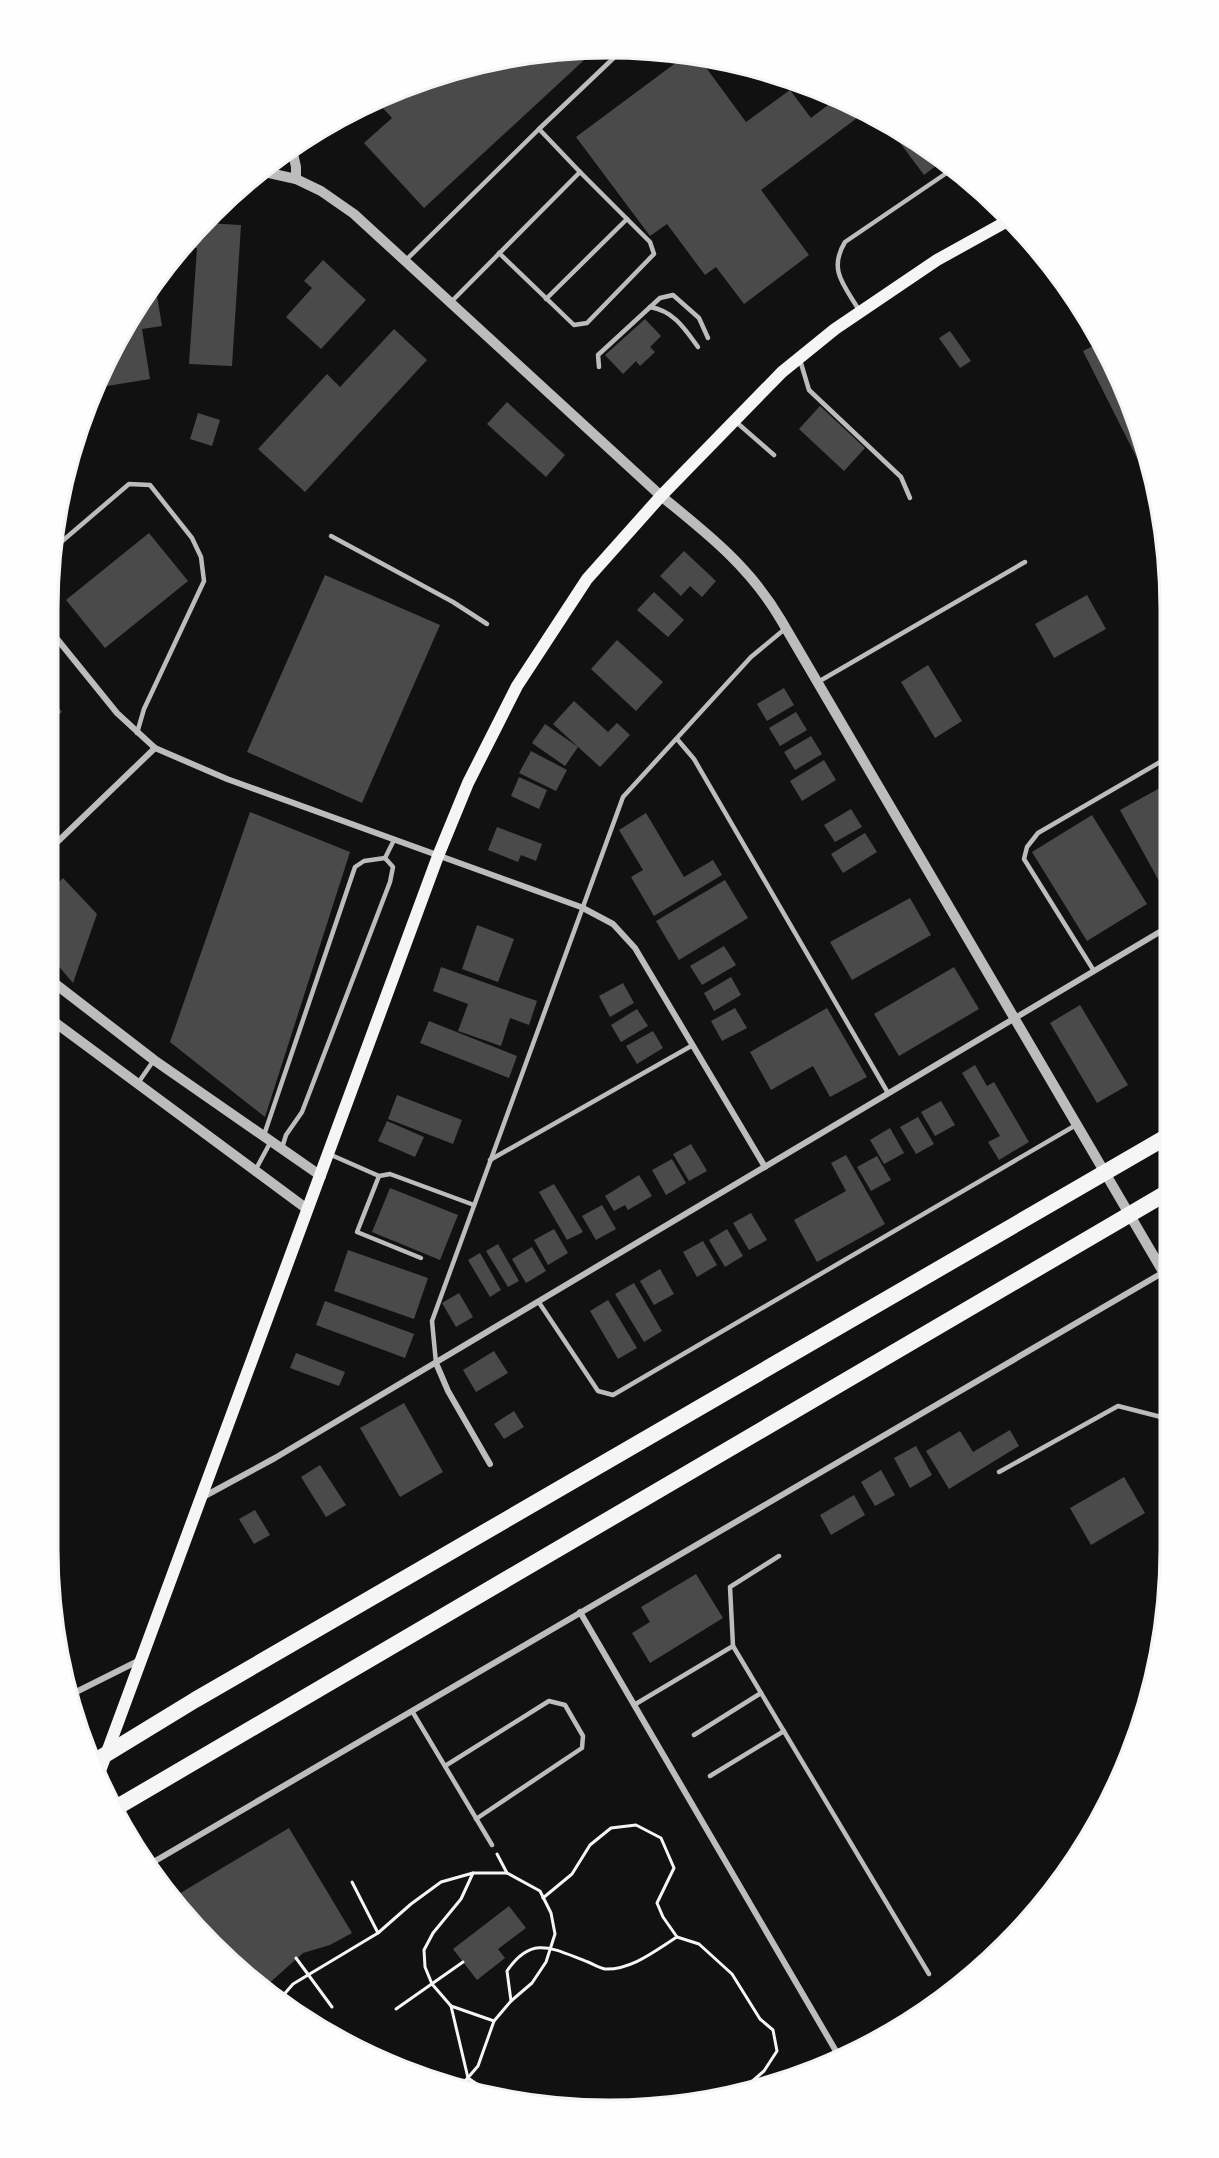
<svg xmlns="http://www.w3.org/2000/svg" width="1219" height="2158" viewBox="0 0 1219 2158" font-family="Figtree,sans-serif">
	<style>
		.building { fill: #4a4a4a }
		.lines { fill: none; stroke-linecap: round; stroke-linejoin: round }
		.path { stroke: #f5f5f5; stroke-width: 3 }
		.service { stroke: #bcbcbc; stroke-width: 4.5 }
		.minor { stroke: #bcbcbc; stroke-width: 6 }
		.tertiary { stroke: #bcbcbc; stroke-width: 10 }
		.secondary { stroke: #f5f5f5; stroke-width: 12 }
		.motorway { stroke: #f5f5f5; stroke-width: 16 }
		.rim { fill: none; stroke: #f5f5f5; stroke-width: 3 }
	</style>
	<rect width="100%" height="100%" fill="#111"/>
	<g class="building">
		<polygon points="573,49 595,50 424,208 364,143 392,118 379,104 388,96 465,67"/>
		<polygon points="685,56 691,64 699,58 746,122 790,90 811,118 836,99 865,112 761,190 809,255 744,304 716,267 705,275 667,224 650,236 576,137"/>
		<polygon points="883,120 891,123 941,162 924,175"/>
		<polygon points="205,223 241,225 232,366 189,364 197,248 182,247"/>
		<polygon points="323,260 366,300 321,349 286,317 312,288 304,281"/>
		<polygon points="155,284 162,326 142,329 150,379 101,387 123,328"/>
		<polygon points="645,319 661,336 650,347 655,352 640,366 636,361 623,374 605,355"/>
		<polygon points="394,329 427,360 305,492 258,449 327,374 340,387"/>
		<polygon points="950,331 971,361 960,368 939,338"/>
		<polygon points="1099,343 1141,429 1158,500 1083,351"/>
		<polygon points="507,402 565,455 546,477 487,424"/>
		<polygon points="820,406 865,448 844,471 799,429"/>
		<polygon points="198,413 220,420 212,446 190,439"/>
		<polygon points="149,533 188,581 105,648 66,600"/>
		<polygon points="684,551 716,581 702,597 690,586 681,596 660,576"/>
		<polygon points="325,575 440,625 362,803 247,752"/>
		<polygon points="654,592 684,620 668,637 637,610"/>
		<polygon points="1087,595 1106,629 1054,658 1035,624"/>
		<polygon points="617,640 663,682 636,711 591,669"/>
		<polygon points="928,665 962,721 935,738 901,682"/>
		<polygon points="784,688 794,705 767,721 757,704"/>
		<polygon points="49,695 62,712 49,722"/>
		<polygon points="574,701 608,732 617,723 630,735 600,767 553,724"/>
		<polygon points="796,712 807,730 780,746 769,728"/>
		<polygon points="545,724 578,747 565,766 532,743"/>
		<polygon points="811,736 822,754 795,770 784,752"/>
		<polygon points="531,751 567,770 556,791 519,773"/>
		<polygon points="824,760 836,780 802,801 790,781"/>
		<polygon points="519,777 547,790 539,809 511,796"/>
		<polygon points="1167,784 1167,891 1165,892 1120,810"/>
		<polygon points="851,809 862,827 835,842 824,825"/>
		<polygon points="250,812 350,852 265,1117 170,1042"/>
		<polygon points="646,813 684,877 713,860 722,875 654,916 631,877 643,870 619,830"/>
		<polygon points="1092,815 1147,904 1087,941 1032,852"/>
		<polygon points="497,827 542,844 536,861 521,855 518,862 488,850"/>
		<polygon points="865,833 877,852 843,873 831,854"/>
		<polygon points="63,878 97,914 73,983 49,955 49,892"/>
		<polygon points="725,880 748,918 679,960 656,921"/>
		<polygon points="910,898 931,935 852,980 830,942"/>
		<polygon points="477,925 514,939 498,982 462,969"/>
		<polygon points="724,946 736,965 702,985 690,966"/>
		<polygon points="441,967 537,1001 529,1025 510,1018 501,1046 458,1031 468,1004 433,991"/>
		<polygon points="954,967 979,1009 899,1056 874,1014"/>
		<polygon points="731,977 741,995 714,1011 704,993"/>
		<polygon points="623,983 634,1003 610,1017 599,996"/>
		<polygon points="1080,1005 1128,1085 1097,1103 1050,1023"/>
		<polygon points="735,1008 747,1028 722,1041 711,1021"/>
		<polygon points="827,1008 867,1077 830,1097 813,1066 771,1090 750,1052"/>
		<polygon points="637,1009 648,1026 621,1042 611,1025"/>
		<polygon points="429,1021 517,1056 509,1078 420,1043"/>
		<polygon points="653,1031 663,1048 637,1064 626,1046"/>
		<polygon points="975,1065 987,1086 994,1082 1029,1142 999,1160 988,1142 1000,1136 962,1073"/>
		<polygon points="397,1095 462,1120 453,1144 388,1119"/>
		<polygon points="941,1101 955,1125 935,1136 921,1112"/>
		<polygon points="918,1117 934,1144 916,1154 900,1127"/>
		<polygon points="387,1121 424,1137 415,1157 378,1141"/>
		<polygon points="890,1128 904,1153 884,1164 870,1140"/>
		<polygon points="691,1144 707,1171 689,1181 673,1154"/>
		<polygon points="846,1155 885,1224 817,1262 794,1220 846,1191 831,1163"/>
		<polygon points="877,1156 891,1180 871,1191 857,1167"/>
		<polygon points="672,1159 686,1183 666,1195 652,1170"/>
		<polygon points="639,1175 652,1196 628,1210 625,1205 614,1211 605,1196"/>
		<polygon points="554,1184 583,1232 567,1240 539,1192"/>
		<polygon points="390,1188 458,1215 440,1260 372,1232"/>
		<polygon points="602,1205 616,1229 596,1240 582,1216"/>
		<polygon points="751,1213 767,1240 749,1250 733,1223"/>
		<polygon points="554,1229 568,1253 548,1265 534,1240"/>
		<polygon points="727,1229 743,1256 725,1267 709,1240"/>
		<polygon points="703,1241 717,1265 697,1277 683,1252"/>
		<polygon points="498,1244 519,1281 508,1287 486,1251"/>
		<polygon points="532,1247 546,1271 526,1283 512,1259"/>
		<polygon points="348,1250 428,1278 414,1319 334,1291"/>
		<polygon points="480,1253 501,1290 490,1297 468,1260"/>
		<polygon points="660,1269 674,1294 654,1305 640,1281"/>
		<polygon points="634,1283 662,1331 644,1342 615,1294"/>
		<polygon points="459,1293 473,1317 456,1327 442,1303"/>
		<polygon points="608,1300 637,1348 618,1359 590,1311"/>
		<polygon points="325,1301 414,1334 405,1358 316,1325"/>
		<polygon points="494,1351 508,1373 476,1392 463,1370"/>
		<polygon points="296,1353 345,1372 339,1386 290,1368"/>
		<polygon points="404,1403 443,1472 400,1497 360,1428"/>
		<polygon points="514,1411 524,1427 504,1439 494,1424"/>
		<polygon points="1010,1430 1019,1446 949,1489 926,1451 960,1431 973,1452"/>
		<polygon points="916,1446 932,1475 910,1488 894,1458"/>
		<polygon points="320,1465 346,1505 326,1517 301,1477"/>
		<polygon points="881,1470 895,1495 875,1506 861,1482"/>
		<polygon points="1124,1477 1145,1513 1091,1545 1070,1508"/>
		<polygon points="854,1495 865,1515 831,1535 820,1515"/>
		<polygon points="255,1510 270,1535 254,1544 239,1519"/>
		<polygon points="696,1574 723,1618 650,1663 632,1633 650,1622 641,1607"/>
		<polygon points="289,1828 352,1933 330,1945 303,1953 266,1986 172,1898"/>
		<polygon points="509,1906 526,1928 498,1949 505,1958 477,1980 453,1949"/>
	</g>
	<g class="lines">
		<g class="path">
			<polyline points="497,1854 507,1873"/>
			<polyline points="473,1873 461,1899 433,1933 424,1950 425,1967 432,1984 451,2006 468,2078 490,2093"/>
			<polyline points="352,1882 378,1933"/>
			<polyline points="543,1898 572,1874 590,1845 611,1828 636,1825 661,1838 674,1868 657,1903 663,1917 677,1937 699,1944 732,1974 760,2019 773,2030 777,2051 764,2071 748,2085"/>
			<polyline points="296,1958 332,2007"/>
			<polyline points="280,1999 293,1984 378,1933 411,1904 441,1882 473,1873 507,1873 540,1891 551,1913 555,1934 546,1962 532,1983 511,2001 494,2021 478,2066 459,2088"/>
			<path d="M511,2001l-4,-30c25,-37 46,-22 81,-9 5,2 12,6 17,7 27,1 51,-19 72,-32"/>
			<polyline points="451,2006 494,2021"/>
			<polyline points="396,2009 463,1962"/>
		</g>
		<g class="service">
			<polyline points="499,253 574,325 587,323 654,254 650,242 580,172"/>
			<polyline points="406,260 539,129"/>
			<polyline points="546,299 627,219"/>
			<polyline points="451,302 580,172 539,129 621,51"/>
			<path d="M650,307c24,4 35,22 48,40"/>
			<path d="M859,310c-15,-25 -31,-40 -14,-68l106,-72"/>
			<polyline points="800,360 809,390 901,477 910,498"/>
			<polyline points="599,367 598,355 660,298 673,295 699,318 708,338"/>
			<polyline points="735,421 774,455"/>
			<polyline points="331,536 453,602 487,624"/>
			<polyline points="53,549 129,484 150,485 192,538 201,557 204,581 144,709 137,733"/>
			<polyline points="818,682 1025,562"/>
			<polyline points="677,739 694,759 888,1093"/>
			<polyline points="385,858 394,840"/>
			<polyline points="1094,971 1024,859 1027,847 1038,833 1167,758"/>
			<polyline points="138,1083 154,1060"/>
			<polyline points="264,1135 355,867 364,861 385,858"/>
			<polyline points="282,1148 286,1135 302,1112 390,882 393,867 385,858"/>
			<polyline points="329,1154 379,1176 357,1232 421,1258"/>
			<polyline points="490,1160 693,1045"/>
			<polyline points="256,1169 270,1143"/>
			<polyline points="379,1176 390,1174 474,1205"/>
			<polyline points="538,1301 598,1391 613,1395 1076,1125"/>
			<polyline points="436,1363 432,1321 623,797 751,657 786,628"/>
			<polyline points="999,1472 1118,1406 1169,1419"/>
			<polyline points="733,1646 730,1587 779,1556"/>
			<polyline points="634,1705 733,1646 929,1974"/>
			<polyline points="412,1711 492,1845"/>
			<polyline points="694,1735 761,1693"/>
			<polyline points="445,1766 549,1701 565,1705 583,1736 582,1748 476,1819"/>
			<polyline points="710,1776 784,1731"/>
		</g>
		<g class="minor">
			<polyline points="49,629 117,713 155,748 227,779 581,907 613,924 635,948 765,1167"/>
			<polyline points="49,850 155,748"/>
			<polyline points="436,1363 448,1391 490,1464"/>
			<polyline points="203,1497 275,1458 1168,927"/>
			<polyline points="580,1612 840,2058"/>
			<polyline points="72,1694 138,1661"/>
			<polyline points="150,1864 1169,1269"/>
		</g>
		<g class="tertiary">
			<polyline points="292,149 296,167 296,179"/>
			<path d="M260,171l36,8 25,12 33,23 307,282c46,37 90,72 120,124l388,662"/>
			<polyline points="49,979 154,1060 321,1176"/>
			<polyline points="49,1018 307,1209"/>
		</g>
		<polyline class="secondary" points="100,1771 438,856 468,783 517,686 587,579 661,496 782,372 835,329 937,260 1011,219"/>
		<g class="motorway">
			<polyline points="95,1761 195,1700 1168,1136"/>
			<polyline points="119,1806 1168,1192"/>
		</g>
	</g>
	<path d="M0 0H1219V2158H0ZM609 58H609A551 551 0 0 1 1160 609V1549A551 551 0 0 1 609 2100H609A551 551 0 0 1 58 1549V609A551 551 0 0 1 609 58Z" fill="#fefefe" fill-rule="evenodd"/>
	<path class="rim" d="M609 58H609A551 551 0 0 1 1160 609V1549A551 551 0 0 1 609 2100H609A551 551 0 0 1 58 1549V609A551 551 0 0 1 609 58Z"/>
</svg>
